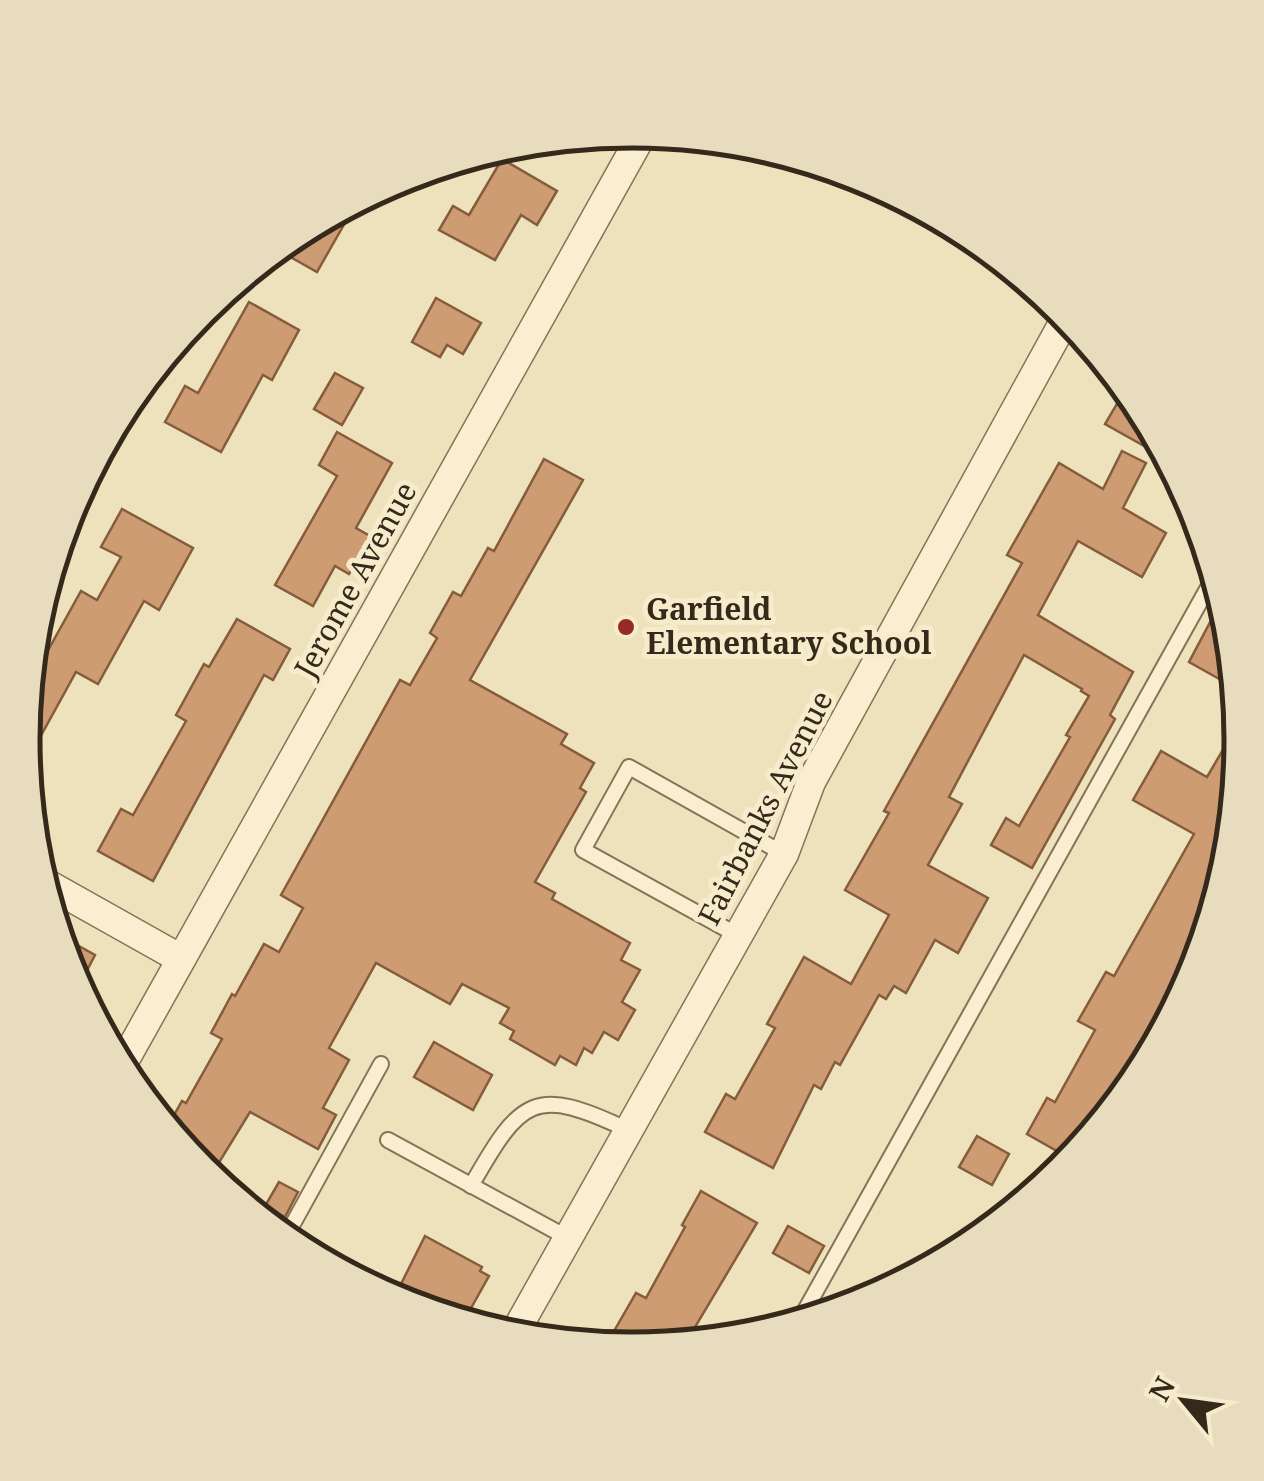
<svg xmlns="http://www.w3.org/2000/svg" width="1264" height="1481" viewBox="0 0 1264 1481" font-family="'Noto Serif',serif">
	<style>
		.building { fill: #cd9c72; stroke: #855c3c; stroke-width: 2.5 }
		.lines { fill: none; stroke-linecap: round; stroke-linejoin: round }
		.lane-casing { stroke: #867256; stroke-width: 18 }
		.street-casing { stroke: #867256; stroke-width: 31 }
		.lane { stroke: #f9efd0; stroke-width: 14 }
		.street { stroke: #f9efd0; stroke-width: 28 }
		.poi-dot { fill: #962a25; stroke: #f6eccc; stroke-width: 4 }
		.labels { text-anchor: middle; stroke-width: 10; stroke-linejoin: round; paint-order: stroke }
		.street-label { font-size: 30px; fill: #35291b; stroke: #f6eccc }
		.poi-label { font-size: 30px; font-weight: bold; fill: #35291b; stroke: #f6eccc; text-anchor: start }
		.rim { fill: none; stroke: #35291b; stroke-width: 5 }
	</style>
	<rect width="100%" height="100%" fill="#eee2bd"/>
	<g class="building">
		<polygon points="502,159 557,191 537,225 521,215 495,260 439,230 453,206 469,215"/>
		<polygon points="354,207 317,272 285,254 330,224"/>
		<polygon points="436,298 481,323 463,354 447,345 440,357 412,342"/>
		<polygon points="249,302 299,330 272,380 263,375 221,452 165,422 185,386 198,393"/>
		<polygon points="335,373 363,388 342,425 314,409"/>
		<polygon points="1121,397 1132,413 1160,455 1105,424"/>
		<polygon points="337,432 392,463 356,528 370,536 349,574 335,566 313,606 275,585 337,476 319,465"/>
		<polygon points="1122,451 1146,463 1123,508 1166,533 1142,577 1078,541 1038,615 1133,672 1110,715 1115,719 1032,868 991,845 1006,818 1019,826 1070,737 1066,735 1089,696 1081,691 1082,689 1024,655 949,797 962,804 928,865 988,898 958,953 935,940 906,993 894,986 886,999 879,995 840,1065 835,1062 821,1089 814,1085 773,1168 705,1132 726,1094 735,1099 775,1028 767,1024 804,957 851,984 889,915 845,890 889,813 884,811 1022,563 1007,555 1059,463 1103,489"/>
		<polygon points="544,459 583,480 470,680 567,734 561,744 594,763 580,788 586,792 535,882 555,893 552,899 630,943 621,960 640,970 622,1002 635,1010 618,1040 604,1032 592,1053 584,1048 576,1065 560,1056 555,1065 510,1039 514,1031 500,1023 509,1008 462,984 450,1004 376,963 329,1048 349,1060 323,1108 336,1115 318,1149 250,1112 215,1169 189,1154 169,1124 182,1101 186,1103 222,1039 211,1033 232,994 235,996 264,944 279,952 303,908 281,895 296,868 400,680 410,685 437,638 430,633 453,592 461,596 488,548 494,551"/>
		<polygon points="122,509 193,548 159,610 144,601 98,684 76,672 27,761 22,740 36,672 81,591 97,600 121,557 101,547"/>
		<polygon points="1216,611 1229,678 1230,685 1189,662"/>
		<polygon points="237,619 290,649 273,680 264,675 153,881 98,851 121,809 133,815 186,721 176,715 204,664 209,667"/>
		<polygon points="1238,724 1242,741 1195,974 1071,1159 1027,1134 1047,1098 1055,1102 1095,1030 1078,1021 1106,972 1114,976 1194,834 1133,800 1161,751 1207,777"/>
		<polygon points="61,936 95,955 78,988 69,973"/>
		<polygon points="434,1042 492,1075 473,1110 414,1077"/>
		<polygon points="977,1136 1009,1154 992,1185 959,1167"/>
		<polygon points="279,1182 298,1192 285,1217 265,1206"/>
		<polygon points="701,1191 757,1223 688,1339 631,1350 606,1345 636,1293 646,1298 685,1227 682,1225"/>
		<polygon points="788,1226 824,1246 809,1273 773,1253"/>
		<polygon points="425,1236 482,1267 480,1271 489,1276 466,1317 393,1300"/>
	</g>
	<g class="lines">
		<g class="lane-casing">
			<g id="lane">
				<polyline points="739,936 583,850 629,767 784,854"/>
				<polyline points="388,1140 568,1238"/>
				<path d="M471,1186c50,-88 63,-101 157,-56"/>
				<polyline points="289,1231 381,1064"/>
				<polyline points="802,1316 1210,584"/>
			</g>
		</g>
		<g class="street-casing">
			<g id="street">
				<polyline points="51,886 181,959"/>
				<polyline points="126,1058 643,133"/>
				<polyline points="518,1327 784,854 811,782 1067,316"/>
			</g>
		</g>
		<use href="#lane" class="lane"/>
		<use href="#street" class="street"/>
	</g>
	<circle class="poi-dot" cx="626" cy="627" r="10"/>
	<g class="labels">
		<g class="street-label">
			<text transform="translate(356 580) rotate(-61)" y="10">Jerome Avenue</text>
			<text transform="translate(766 808) rotate(-63)" y="10">Fairbanks Avenue</text>
		</g>
		<g class="poi-label">
			<text x="646" y="620">Garfield<tspan x="646" dy="34">Elementary School</tspan></text>
		</g>
	</g>
	<path d="M0 0H1264V1481H0ZM40 740a592 592 0 1 1 1184 0a592 592 0 1 1-1184 0Z" fill="#e7dcbe" fill-rule="evenodd"/>
	<path class="rim" d="M40 740a592 592 0 1 1 1184 0a592 592 0 1 1-1184 0Z"/>
	<g transform="translate(1184 1401) rotate(299)" stroke="#f6eccc" stroke-width="8" paint-order="stroke">
	<path d="M0-8L18 38L0 25L-18 38Z" fill="#35291b"/>
	<text y="-15" font-size="28" font-weight="bold" text-anchor="middle" fill="#35291b">N</text>
	</g>
</svg>
